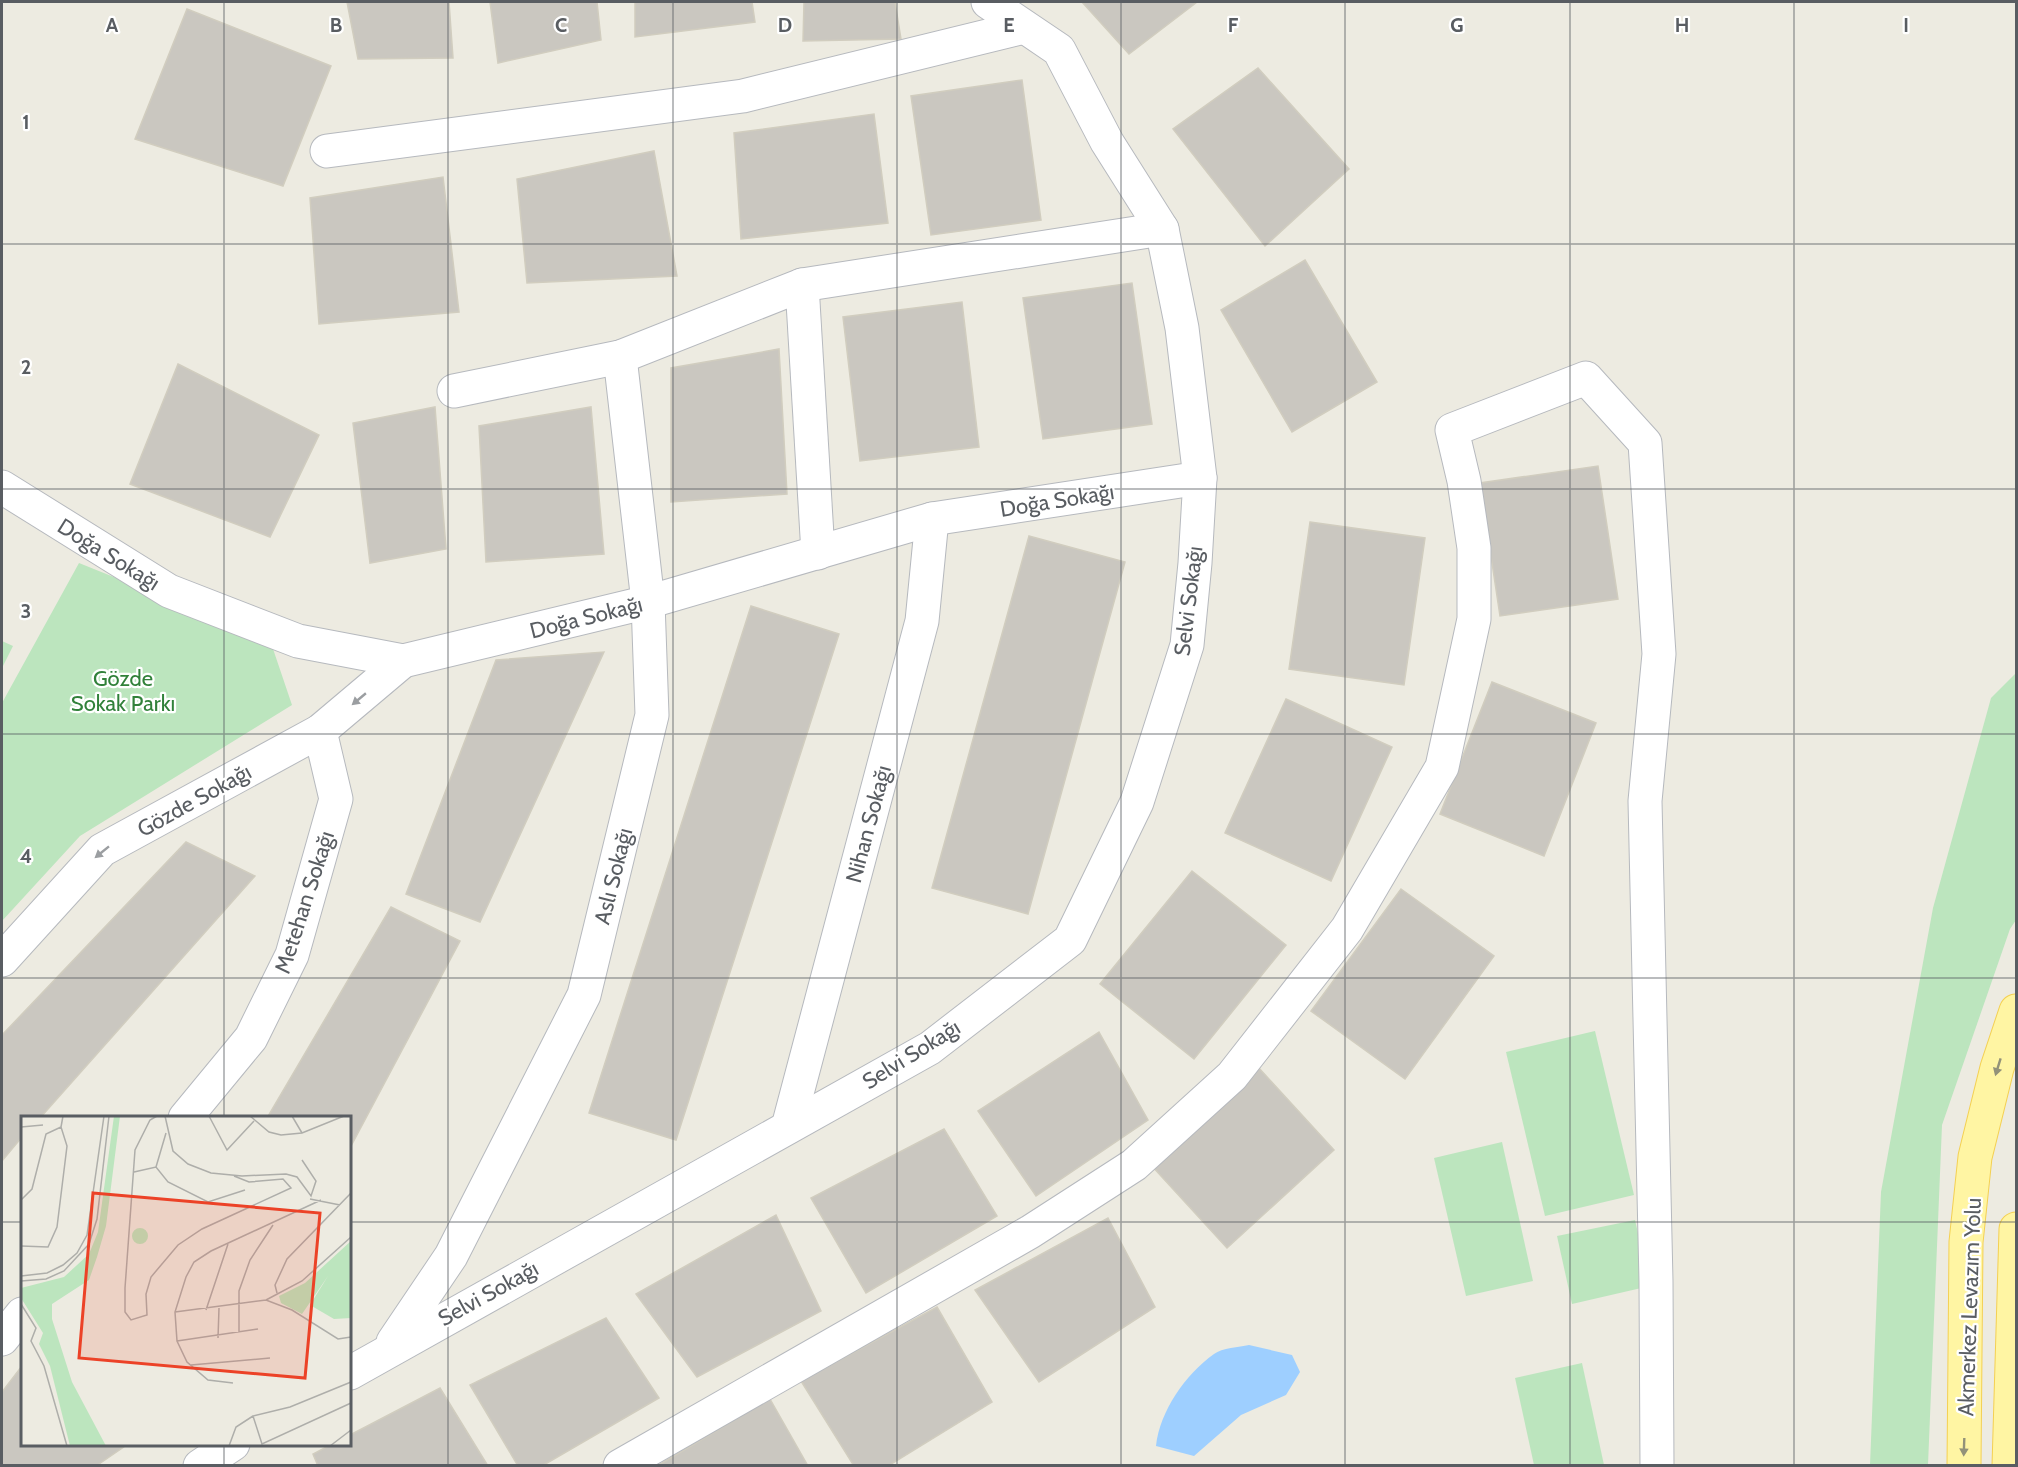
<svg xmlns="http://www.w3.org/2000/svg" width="2018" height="1467" viewBox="0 0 2018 1467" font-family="Cabin,sans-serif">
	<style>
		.green { fill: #bce5be }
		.water { fill: #9ecfff }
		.building { fill: #cac7c0; stroke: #d1cdbf; stroke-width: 1.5 }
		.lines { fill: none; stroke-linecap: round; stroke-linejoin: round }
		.minor-casing { stroke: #b6b9be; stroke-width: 35 }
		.major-casing { stroke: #f4d052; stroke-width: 35 }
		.minor { stroke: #fff; stroke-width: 33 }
		.major { stroke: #fff5a3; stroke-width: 33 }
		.oneway { fill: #9b9ea1 }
		.oneway2 { fill: #939279 }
		.grid { fill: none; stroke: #595d62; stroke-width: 1.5; stroke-opacity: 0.55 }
		.labels { text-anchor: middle; stroke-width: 4.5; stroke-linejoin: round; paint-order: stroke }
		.street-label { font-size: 22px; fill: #595d62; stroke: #fff }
		.park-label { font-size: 22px; fill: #31813a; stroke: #fff }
		.inset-road { fill: none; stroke: #aeaeaa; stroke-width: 1.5 }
		.view { fill: #ec4227; fill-opacity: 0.15; stroke: #ec4227; stroke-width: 3 }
		.inset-edge { fill: none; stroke: #595d62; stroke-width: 3 }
		.grid-label { font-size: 20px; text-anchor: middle; font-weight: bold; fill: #595d62; stroke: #fff; stroke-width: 4.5; stroke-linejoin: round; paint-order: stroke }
	</style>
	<rect width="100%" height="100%" fill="#edebe1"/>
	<g class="green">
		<polygon points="79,563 270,640 292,705 80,836 2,921 2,703"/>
		<polygon points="2,641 13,646 2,668"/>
		<polygon points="2016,673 2016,920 2010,929 1942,1125 1928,1465 1870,1465 1881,1192 1933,908 1991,698"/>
		<polygon points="1595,1031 1634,1195 1545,1216 1506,1052"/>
		<polygon points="1502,1142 1533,1281 1466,1296 1434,1158"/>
		<polygon points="1635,1220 1650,1286 1572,1304 1557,1236"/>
		<polygon points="1582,1363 1604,1465 1534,1465 1515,1378"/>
	</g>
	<path class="water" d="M1249,1345l43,10 8,17 -14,23 -45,20 -47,41 -38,-10c4,-35 29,-71 58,-92 8,-6 25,-7 35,-9z"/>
	<g class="building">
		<polygon points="347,2 449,2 453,58 358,59"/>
		<polygon points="490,2 597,2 601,40 498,63"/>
		<polygon points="635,2 752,2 755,22 635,37"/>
		<polygon points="804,2 895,2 901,39 803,41"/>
		<polygon points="1082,2 1197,2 1129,54"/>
		<polygon points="187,9 331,66 283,186 135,139"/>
		<polygon points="1258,68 1349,169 1265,246 1173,129"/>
		<polygon points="1022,80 1041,220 931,235 911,96"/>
		<polygon points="874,114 888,223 741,239 734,133"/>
		<polygon points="654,151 677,276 527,283 517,179"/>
		<polygon points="443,177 459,312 319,324 310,198"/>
		<polygon points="1305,260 1377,382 1292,432 1221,310"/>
		<polygon points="1132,283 1152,424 1043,439 1023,298"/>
		<polygon points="962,302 979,447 860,461 843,317"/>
		<polygon points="779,349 787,494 671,502 671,368"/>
		<polygon points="178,364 319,435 270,537 130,484"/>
		<polygon points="435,407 446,549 370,563 353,423"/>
		<polygon points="591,407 604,554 486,562 479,426"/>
		<polygon points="1598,466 1618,599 1500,616 1480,483"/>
		<polygon points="1310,522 1425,538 1404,685 1289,669"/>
		<polygon points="1029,536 1125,562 1028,914 932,888"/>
		<polygon points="751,606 839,634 676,1140 589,1113"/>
		<polygon points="604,652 480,922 406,894 496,660"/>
		<polygon points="1492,682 1596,723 1544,856 1440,814"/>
		<polygon points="1286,699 1392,747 1331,881 1225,833"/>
		<polygon points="186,842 255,876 40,1118 22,1118 22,1137 2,1161 2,1035"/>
		<polygon points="1192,871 1286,945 1194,1059 1100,984"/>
		<polygon points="1401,889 1494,956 1405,1079 1311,1011"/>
		<polygon points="391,907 460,941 350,1148 350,1118 267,1118"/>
		<polygon points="1099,1032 1148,1120 1036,1196 978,1111"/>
		<polygon points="1258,1067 1334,1150 1227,1248 1151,1165"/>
		<polygon points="944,1129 997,1216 866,1293 811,1198"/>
		<polygon points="776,1215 821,1311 697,1377 636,1294"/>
		<polygon points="1108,1218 1155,1307 1039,1382 975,1290"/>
		<polygon points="937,1307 992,1402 888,1466 854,1466 801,1381"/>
		<polygon points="606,1318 659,1398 542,1466 518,1466 470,1385"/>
		<polygon points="22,1366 22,1444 128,1444 96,1466 2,1466 2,1392"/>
		<polygon points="440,1388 488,1466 318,1466 313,1454 332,1444 350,1444 350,1435"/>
		<polygon points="770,1399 808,1466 657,1466"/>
	</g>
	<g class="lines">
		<g class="minor-casing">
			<g id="minor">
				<polyline points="327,151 743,96 1024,27"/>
				<polyline points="802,285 818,553"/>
				<polyline points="454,391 620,357 802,285 1162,229"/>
				<polyline points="2,487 169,591 298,641 403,661 648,602 932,519 1200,478"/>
				<polyline points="2,960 102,850 320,731 403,661"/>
				<polyline points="185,1118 251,1038 292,955 336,799 320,731"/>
				<polyline points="788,1127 922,621 932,519"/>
				<polyline points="2,1339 22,1314"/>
				<polyline points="393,1342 451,1256 584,995 652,715 648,602 620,357"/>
				<polyline points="350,1373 930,1048 1070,940 1137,802 1187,645 1195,563 1200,478 1182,328 1162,229 1107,142 1059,50 988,2"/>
				<polyline points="200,1466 233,1444"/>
				<polyline points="620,1466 1030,1232 1134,1165 1232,1076 1347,929 1442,767 1474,619 1474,548 1464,481 1452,430 1586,378 1645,443 1659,654 1645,801 1656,1281 1657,1466"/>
			</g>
		</g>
		<g class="major-casing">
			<g id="major">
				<polyline points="1964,1466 1966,1242 1975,1157 1997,1068 2016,1011"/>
				<polyline points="2009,1466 2016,1229"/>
			</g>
		</g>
		<use href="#minor" class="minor"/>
		<use href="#major" class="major"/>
	</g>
	<defs><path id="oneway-solid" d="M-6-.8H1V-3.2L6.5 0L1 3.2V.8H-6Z" transform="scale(1.5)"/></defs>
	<g class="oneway">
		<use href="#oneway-solid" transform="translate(359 699) rotate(140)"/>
		<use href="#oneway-solid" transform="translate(102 852) rotate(141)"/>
	</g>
	<g class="oneway2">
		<use href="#oneway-solid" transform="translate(1998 1067) rotate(107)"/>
		<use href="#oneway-solid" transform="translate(1964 1447) rotate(92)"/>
	</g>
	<path class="grid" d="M224,2v1116M448,2v1464M673,2v1464M897,2v1464M1121,2v1464M1345,2v1464M1570,2v1464M1794,2v1464M2,244h2014M2,489h2014M2,734h2014M2,978h2014M2,1222h20M350,1222h1666M224,1444v22"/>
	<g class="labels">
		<g class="street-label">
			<text transform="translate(1057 500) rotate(-9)" y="8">Doğa Sokağı</text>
			<text transform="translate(109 554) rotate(32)" y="8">Doğa Sokağı</text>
			<text transform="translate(1188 601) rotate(-83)" y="8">Selvi Sokağı</text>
			<text transform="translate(586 617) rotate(-14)" y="8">Doğa Sokağı</text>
			<text transform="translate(194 800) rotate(-29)" y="8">Gözde Sokağı</text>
			<text transform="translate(868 824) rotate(-75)" y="8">Nihan Sokağı</text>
			<text transform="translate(613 876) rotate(-76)" y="8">Aslı Sokağı</text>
			<text transform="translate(304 902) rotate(-72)" y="8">Metehan Sokağı</text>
			<text transform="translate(911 1054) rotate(-32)" y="8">Selvi Sokağı</text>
			<text transform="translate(488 1293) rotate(-29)" y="8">Selvi Sokağı</text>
			<text transform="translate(1969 1307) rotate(-88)" y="8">Akmerkez Levazım Yolu</text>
		</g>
		<g class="park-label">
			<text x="123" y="686">Gözde<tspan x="123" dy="25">Sokak Parkı</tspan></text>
		</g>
	</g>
	<g transform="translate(21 1116)">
		<rect width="330" height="330" fill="#edebe1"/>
		<path d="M93,0h6l-14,110 -9,31 -8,23 -37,24v15l20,63 34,64h-36l-20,-80 -11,-22 4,-11 -22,-35v-10l43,-11 25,-23 9,-22zM111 120a8 8 0 1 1 16 0a8 8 0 1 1-16 0ZM330,125v77l-17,1 -24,-14 18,-29 -26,38 -21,-11 -2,-7 26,-13z" fill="#bce5be"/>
		<path class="inset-road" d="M136,0l-7,4 -15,30 -10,138v24l6,8 16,-5 -1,-21 5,-17 27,-32 24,-16 89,-41 -8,-9 -34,3 -15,-6M144,0l8,35 15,13 23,9 31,3 44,-2 11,3 14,19 5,-15 -14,-21M188,0l18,34 27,-29M229,0l19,16 12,3 21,-2 42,-17M271,0l10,17M0,11l22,-2M135,51l10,-34M113,56l22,-5 12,15 40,20 37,-12M289,83l30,6M0,84l11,-11 14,-55 15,-7M0,130l27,1 9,-20 10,-81 -6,-19 2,-11M0,160l26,-3 16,-8 14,-12 10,-18 17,-119M0,165l25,-2 18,-8 25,-27 8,-25 12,-103M256,177l-2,-8 12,-26 64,-66M245,184l36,-19 49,-44M0,188l15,24 -5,13 13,25 23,80M185,194l22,-66M154,196l91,-12 26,10 46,29 13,-2M218,216v-41l11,-31 23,-35M197,222l1,-30M156,225l81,-12M170,249l79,-7M330,266l-61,25 -37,9 9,28 89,-41M212,267l-25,-3 -21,-18 -10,-21 -2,-29 11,-35 8,-15 17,-11 110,-51M208,330l7,-19 17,-11M309,330l21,-16"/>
		<path class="view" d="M72,77l227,20 -15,165 -226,-20z"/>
		<rect width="330" height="330" class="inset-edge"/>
	</g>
	<g class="grid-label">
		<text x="112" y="32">A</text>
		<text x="336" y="32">B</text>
		<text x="561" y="32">C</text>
		<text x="785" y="32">D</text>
		<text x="1009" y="32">E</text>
		<text x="1233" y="32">F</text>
		<text x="1457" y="32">G</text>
		<text x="1682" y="32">H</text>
		<text x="1906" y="32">I</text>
		<text x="26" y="129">1</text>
		<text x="26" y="374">2</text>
		<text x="26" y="618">3</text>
		<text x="26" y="863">4</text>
	</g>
	<rect width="2018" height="1467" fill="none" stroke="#595d62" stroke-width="6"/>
</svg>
